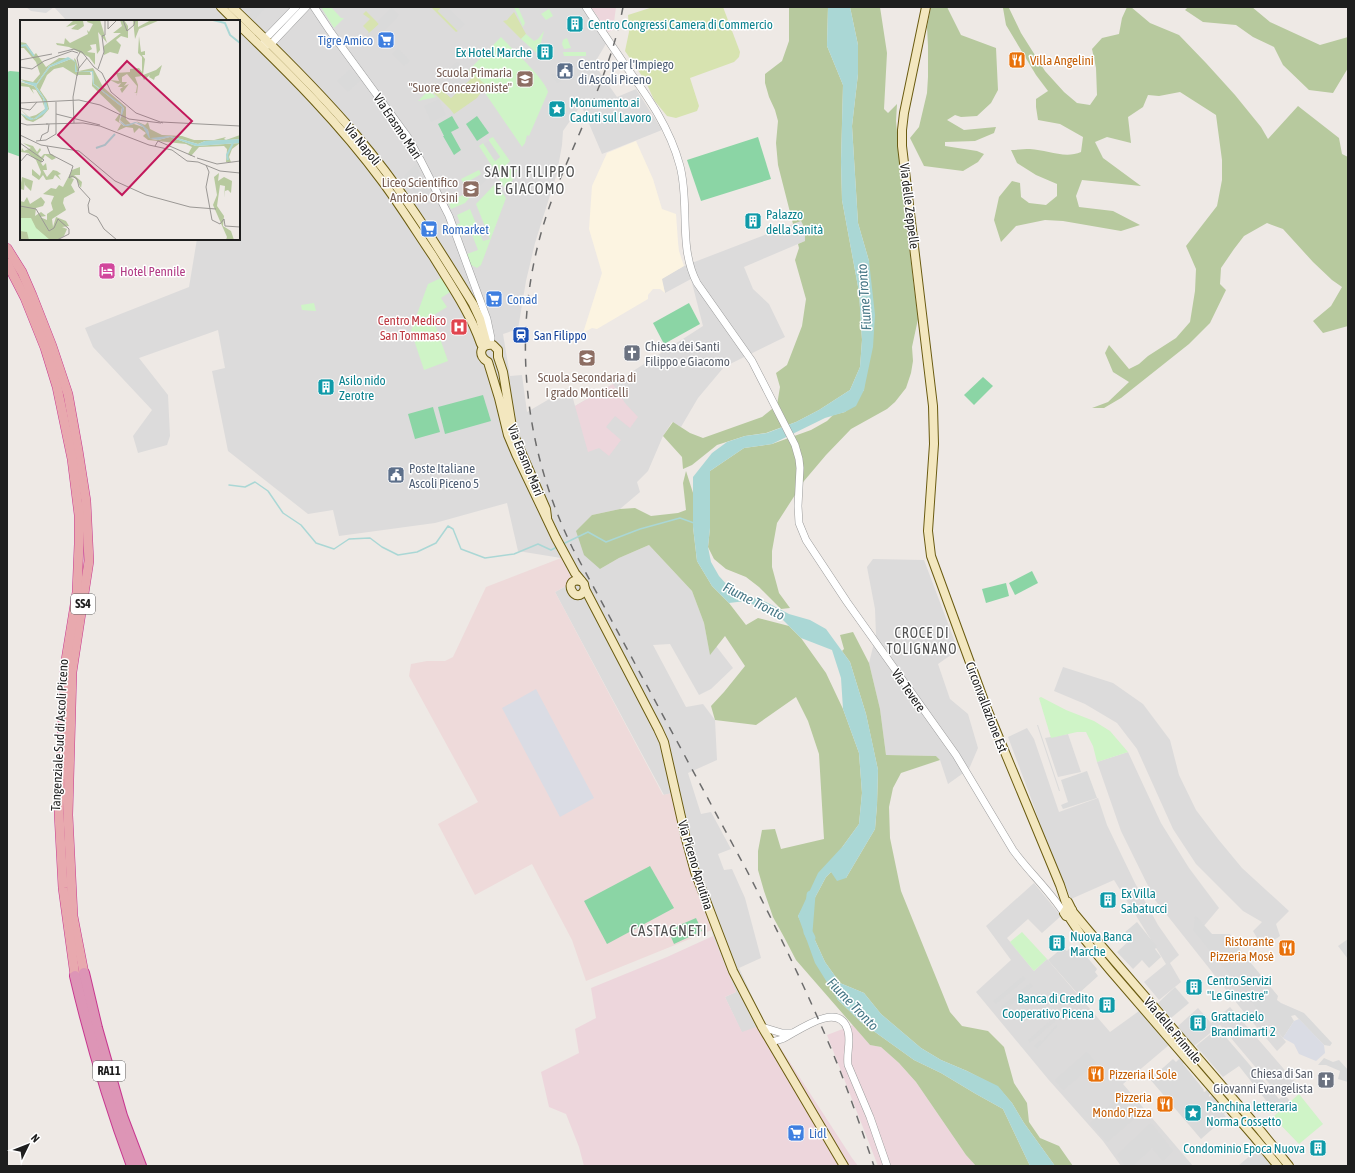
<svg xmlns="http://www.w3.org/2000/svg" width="1355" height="1173" viewBox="0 0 1355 1173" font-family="'Asap Condensed',sans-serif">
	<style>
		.residential { fill: #dcdbdb }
		.commercial { fill: #edd6dc }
		.education { fill: #fcf4e1 }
		.military { fill: #eedada }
		.grass { fill: #d7e3b0 }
		.forest { fill: #b7c99e }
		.park { fill: #cff4c7 }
		.pitch { fill: #8bd5a5 }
		.parking { fill: #dadada }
		.plaza { fill: #dadce4 }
		.water { fill: #aad7d5 }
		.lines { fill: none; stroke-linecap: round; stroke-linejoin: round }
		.stream { stroke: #aad7d5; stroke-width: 1.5 }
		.river { stroke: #aad7d5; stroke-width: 9 }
		.tertiary-casing { stroke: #9b9b9b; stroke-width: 8 }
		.secondary-casing { stroke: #6a5b10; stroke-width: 10 }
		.trunk-casing { stroke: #c83790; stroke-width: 10 }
		.motorway-casing { stroke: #c83790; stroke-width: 12 }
		.tertiary { stroke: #fff; stroke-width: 7 }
		.secondary { stroke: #f3e7bf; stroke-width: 8 }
		.trunk { stroke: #e8a9ae; stroke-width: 9 }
		.motorway { stroke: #dd95b6; stroke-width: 10 }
		.rail { stroke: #6c6c6c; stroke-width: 1.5; stroke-dasharray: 8 8; stroke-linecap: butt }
		.labels { text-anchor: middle; stroke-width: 3; stroke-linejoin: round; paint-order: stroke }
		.shield { fill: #fff; stroke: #626262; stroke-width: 1 }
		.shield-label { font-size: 12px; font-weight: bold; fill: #1e1e1e }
		.culture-label { font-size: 13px; fill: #0d838f; stroke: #fff; text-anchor: start }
		.shop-label { font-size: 13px; fill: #366cbe; stroke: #fff; text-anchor: start }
		.food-label { font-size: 13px; fill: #c56008; stroke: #fff; text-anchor: start }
		.service-label { font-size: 13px; fill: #4e5e75; stroke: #fff; text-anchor: start }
		.education-label { font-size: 13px; fill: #785e54; stroke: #fff; text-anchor: end }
		.street-label { font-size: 13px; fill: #1e1e1e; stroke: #fff }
		.hotel-label { font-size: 13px; fill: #b23c85; stroke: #fff; text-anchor: start }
		.health-label { font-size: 13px; fill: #be3a42; stroke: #fff; text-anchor: end }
		.transit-label { font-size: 13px; fill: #164399; stroke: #fff; text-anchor: start }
		.worship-label { font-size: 13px; fill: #5b616d; stroke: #fff; text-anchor: start }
		.water-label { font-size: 14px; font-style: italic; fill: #477887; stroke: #fff }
		.neighbourhood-label { font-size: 14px; letter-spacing: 1px; fill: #515151; stroke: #fff }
		.quarter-label { font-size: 15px; letter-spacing: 1px; fill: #515151; stroke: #fff }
		.inset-river { fill: none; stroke: #aad7d5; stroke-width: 2 }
		.inset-road { fill: none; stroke: #9b9895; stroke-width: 1 }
		.view { fill: #c2185b; fill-opacity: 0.15; stroke: #c2185b; stroke-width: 2 }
		.inset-edge { fill: none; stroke: #1e1e1e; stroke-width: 2 }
	</style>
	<rect width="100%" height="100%" fill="#eee9e5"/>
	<g class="residential">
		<polygon points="26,7 584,7 607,42 594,64 617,97 636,89 662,130 602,154 581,105 563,131 562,145 557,173 535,243 526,281 518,329 503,334 510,376 522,375 527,412 570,387 575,406 613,384 703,326 691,279 665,293 661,279 684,266 801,221 805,229 805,241 744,267 753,289 769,304 785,337 724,367 698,398 681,427 672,422 663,436 648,471 637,482 640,492 620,509 592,515 600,569 619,558 649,545 692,591 704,623 710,654 716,646 733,668 711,689 699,695 670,644 653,645 686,707 703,704 715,720 717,760 688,773 701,814 711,812 731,849 718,854 724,870 732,869 745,898 761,958 739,968 765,1024 742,1033 725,997 736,992 713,936 712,930 687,862 672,793 664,795 555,592 570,584 572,579 561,558 518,551 507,503 435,523 339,536 333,510 308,514 228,451 212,371 225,368 218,330 139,358 168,395 170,436 167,445 138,453 133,436 152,410 93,347 85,328 189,287 197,239 239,239 239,21 67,21 54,7 46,13 31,11"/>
		<polygon points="873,559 924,560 958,650 938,664 950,699 968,714 978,748 969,769 948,784 940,760 936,756 886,755 880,709 869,663 876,635 875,609 867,567"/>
		<polygon points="1063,667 1113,683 1143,704 1170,740 1179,775 1196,810 1218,839 1242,868 1289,911 1276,924 1280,936 1263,948 1253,931 1262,922 1243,911 1196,864 1173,829 1137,749 1117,723 1085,704 1054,691"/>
		<polygon points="1027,728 1034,739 1059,812 1098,798 1107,825 1135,883 1158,925 1179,955 1170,963 1181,982 1159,1000 1144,982 1166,964 1114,880 1071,899 1046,841 1032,801 1008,737"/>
		<polygon points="1068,734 1081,772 1058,777 1045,738"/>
		<polygon points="1128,752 1161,823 1189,868 1219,908 1198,933 1286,1042 1277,1051 1243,1011 1155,900 1121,831 1097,762"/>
		<polygon points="1034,883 1061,916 1042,933 1028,919 1007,938 1034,971 1047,959 1110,1032 1139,1011 1169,1045 1123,1084 1193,1166 1121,1166 1103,1141 1048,1079 976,992 1011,960 986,926"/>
		<polygon points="1348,939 1348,959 1338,946"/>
		<polygon points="1230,1007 1296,1083 1279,1095 1220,1025 1193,1047 1178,1026 1198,1008 1211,1023"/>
		<polygon points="1259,1148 1274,1164 1271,1166 1238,1166"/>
	</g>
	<g class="commercial">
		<polygon points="591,7 616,7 613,30 608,32"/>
		<polygon points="613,384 625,403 638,417 630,428 615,416 606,427 621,440 609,456 599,448 588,452 575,406"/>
		<polygon points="713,936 736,992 725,997 742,1032 765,1024 852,1158 858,1166 584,1166 579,1147 566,1114 549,1107 541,1072 579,1053 575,1029 596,1018 591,988 667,957"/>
		<polygon points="853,1025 870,1045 881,1047 899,1063 916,1082 966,1155 976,1166 878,1166 827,1035"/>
	</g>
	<polygon class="education" points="636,141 653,179 662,209 676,214 678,242 679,251 684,266 662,279 665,293 660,289 653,289 648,295 648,299 597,329 592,328 583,333 602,273 589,229 592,186 607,153"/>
	<polygon class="military" points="561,558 572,579 570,584 555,592 663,795 672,793 687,862 712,930 586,981 572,940 532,864 475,895 438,824 478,802 409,676 411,664 427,661 445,661 453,657 486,587"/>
	<g class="grass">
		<polygon points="431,7 442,7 438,11 458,31 456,32"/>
		<polygon points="653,7 723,7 740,52 739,57 734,62 690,78 699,106 697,111 676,118 667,116 654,100 646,82 625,51 629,32 628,15"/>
		<polygon points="366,11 379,24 369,34 368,33 369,32 363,26 370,19 363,14"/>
		<polygon points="514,12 526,34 521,39 503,21 507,20"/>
		<polygon points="469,70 486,85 477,98 454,114 450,109 430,89 435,83 451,98 473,77"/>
		<circle cx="558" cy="109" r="8"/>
	</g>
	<g class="forest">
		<polygon points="789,7 828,7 827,46 843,85 841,162 842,200 859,292 862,340 860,367 850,390 819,410 796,422 766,433 745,436 717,445 692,465 683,469 682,457 663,436 673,422 690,433 703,438 762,417 777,405 780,387 776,373 787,365 802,326 806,299 795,260 799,248 798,244 805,241 805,229 801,221 793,224 778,165 776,143 778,121 775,110 769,97 765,83 765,74 782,61 789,41"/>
		<polygon points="850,7 880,7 887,53 884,109 888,113 897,104 896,121 902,190 918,319 912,347 913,361 911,373 906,388 895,402 887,409 851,429 826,455 804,481 777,523 772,551 772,567 779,593 790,608 781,609 759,587 746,577 726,569 714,559 708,547 710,528 710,471 744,448 772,444 811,430 827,421 833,415 845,412 864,390 869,261 858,223 852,126 858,74 858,45"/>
		<polygon points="931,7 947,7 961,35 996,48 998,90 991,103 977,116 961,117 955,115 947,120 964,130 996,127 994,133 975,141 945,142 945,146 977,151 984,154 978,162 963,171 924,166 910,138 919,127 927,93 928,77 928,46 927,27"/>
		<path d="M1127,7h4l19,16 29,12 27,28 29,32 26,32 7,12 30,-33 41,32 3,16 6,3v169l-25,7 -10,-12 18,-15 11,-19 -10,-7 -19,-18 -30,-33 -16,-6 -23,13 -10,13 -13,19 -1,16 6,6 -16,33 -21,21 -68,54 -17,10h-12l16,-6 21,-20 -16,-10 -8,-19 4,-8 20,24 10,-5 9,-8 28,-18 14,-16 5,-31 1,-22 -10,-23 31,-40 5,-26v-20l-6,-45 -36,-23 -21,4 -11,-1 -5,12 -15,10 3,26 -24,-6 -12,5 8,16 38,28 -59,-6 -6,16 3,11 34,4 27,14 -19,6 -58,-10 -18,-1 -29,6 -15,16 -7,-22 5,-23 13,-16 8,2 1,14 8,6 17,2 11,-9v-12l-21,-9 -19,-12 -6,-13c6,0 13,-1 19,-1 17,1 35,10 51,3l2,-15 -23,-13 -22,-4 -2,-13v-8l12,-8 -12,-16 -30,-50 -3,-17h6l12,25 24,38 19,21 13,11 13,2 7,-10 -1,-27 -4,-19 10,-11 17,-4 3,-16z"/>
		<polygon points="1188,7 1252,7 1270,22 1320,45 1348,37 1348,68 1333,93 1309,90 1283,65 1274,47 1253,37 1236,25 1203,22 1185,10"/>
		<polygon points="686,471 694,496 693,527 697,561 712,586 729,603 746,625 758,618 789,626 801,638 826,673 843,709 859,753 862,793 859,824 843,846 798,916 838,1000 861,1022 914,1060 941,1073 976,1094 1003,1109 1030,1166 976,1166 966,1155 916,1082 899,1063 881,1047 870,1045 796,960 784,937 773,917 764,891 758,870 758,851 762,830 775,829 781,849 824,839 819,754 808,721 796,697 756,725 715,720 711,706 724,692 745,666 725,636 710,655 704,623 692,591 649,545 619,558 600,569 584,555 576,531 592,515 620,509 635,508 651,516 678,513 686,510 683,483"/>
		<polygon points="853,632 869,663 880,709 886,755 936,756 940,760 901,773 893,788 889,807 890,838 901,891 950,1012 962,1026 988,1031 1004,1047 1014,1083 1027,1103 1029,1122 1040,1138 1059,1146 1073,1166 1055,1166 1024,1123 1012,1103 998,1087 967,1071 941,1060 921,1048 881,1014 864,993 840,983 825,962 809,927 810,907 826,877 831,872 846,878 875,829 877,805 878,770 866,714 850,662 842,651 844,649 840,635"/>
	</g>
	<g class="park">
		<polygon points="321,7 331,7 341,18 344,18 334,28"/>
		<polygon points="514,7 518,7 525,23 523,27"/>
		<polygon points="549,9 553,16 546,20 541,14"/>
		<polygon points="544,31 538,54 521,39 526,34 534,41 538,39"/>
		<path d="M501,37c10,11 44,42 47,55l-19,44 -2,-1 -2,8 -3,4 -39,-57 3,-5 -17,-15z"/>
		<polygon points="567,38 571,48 564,49 562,44 563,40"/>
		<polygon points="563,52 586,52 586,56 564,56"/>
		<polygon points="429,90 436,97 418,101"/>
		<polygon points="493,137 510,161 497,174 479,146 483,143 495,161 500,157 489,141 489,139"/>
		<polygon points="510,168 513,171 517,170 507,192 499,179"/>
		<polygon points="479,170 481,174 464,184 461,179"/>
		<polygon points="496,183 506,198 481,265 477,268 471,265 467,254 478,250 471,232 460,236 456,225 460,223 457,215 470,209 483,241 490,239 476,204"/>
		<polygon points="476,190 465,203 451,209 448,201"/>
		<polygon points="441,278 450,292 441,298 447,307 432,316 448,361 424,370 411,331 428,284"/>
		<polygon points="314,303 316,311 302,310 301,305"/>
		<polygon points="1041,697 1066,710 1094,721 1110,731 1128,752 1097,762 1093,746 1086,732 1077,732 1051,738 1039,698"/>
		<polygon points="1022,932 1047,959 1034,971 1010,942"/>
		<polygon points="1299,1094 1323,1124 1299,1144 1273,1117"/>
	</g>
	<g class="pitch">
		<polygon points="10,71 21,72 21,157 7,152 7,72"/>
		<polygon points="452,116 459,128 451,132 461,150 454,155 443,136 444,136 438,124"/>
		<polygon points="477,116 489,133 477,141 466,124"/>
		<polygon points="758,137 771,179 701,201 687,160"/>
		<polygon points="689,303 700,324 664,344 653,323"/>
		<polygon points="983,377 993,386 974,405 964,395"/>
		<polygon points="483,395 491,421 445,434 438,407"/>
		<polygon points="433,407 440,432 415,439 408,414"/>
		<polygon points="1032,571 1038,583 1015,595 1009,583"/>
		<polygon points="1006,583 1009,596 986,603 982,589"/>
		<polygon points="650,866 674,908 607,944 584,901"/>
		<polygon points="696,918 702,931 674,944 668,930"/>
	</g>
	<g class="parking">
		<polygon points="242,7 266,7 253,21 248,16 252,12 246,11"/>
		<polygon points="442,7 447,7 465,24 458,31 438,11"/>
		<polygon points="392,8 399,15 370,45 363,38 379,24 377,22"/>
		<polygon points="398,48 410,61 404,66 392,54"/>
		<polygon points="457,62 473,76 451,98 435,83"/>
		<polygon points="350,69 361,80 348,92 337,81"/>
		<polygon points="551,74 576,74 557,83"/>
		<polygon points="439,99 446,115 431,122 424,106"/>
		<polygon points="489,141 500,157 495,161 484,144"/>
		<polygon points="416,164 430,193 420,200 404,176"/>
		<polygon points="484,173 489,177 476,190 468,193 464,184"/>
		<polygon points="1037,725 1038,725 1060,791 1059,791"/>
		<polygon points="1087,771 1097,798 1063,809 1061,805 1068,802 1061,780"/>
		<polygon points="1196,916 1212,934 1230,934 1241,951 1278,996 1277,1000 1281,1003 1304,1013 1332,1043 1330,1046 1324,1045 1295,1015 1291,1016 1294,1021 1283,1038 1259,1010 1258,1010 1193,930 1195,919 1194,918"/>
		<polygon points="1137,922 1157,947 1155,949 1161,957 1149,968 1142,960 1133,969 1117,952 1130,940 1124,933"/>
		<polygon points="1071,947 1077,954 1081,950 1097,969 1095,972 1098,976 1078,994 1048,960 1062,948 1067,951"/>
		<polygon points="1023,976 1026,979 996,1004 993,1001"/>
		<polygon points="1030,983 1033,986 1004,1011 1001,1007"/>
		<polygon points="1175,987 1189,1003 1171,1018 1158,1003"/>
		<polygon points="1057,1015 1060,1017 1030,1043 1028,1040"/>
		<polygon points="1056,1025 1058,1026 1037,1049 1034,1046 1040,1040 1042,1041"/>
		<polygon points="1218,1028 1279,1099 1285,1095 1290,1101 1276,1113 1239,1066 1223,1077 1196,1046"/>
		<polygon points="1087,1052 1096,1063 1063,1090 1055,1080"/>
		<polygon points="1181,1057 1185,1062 1183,1064 1204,1090 1203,1091 1205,1092 1207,1089 1211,1093 1209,1095 1209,1097 1212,1095 1226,1112 1224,1114 1226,1117 1201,1139 1149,1078 1154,1073 1156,1074 1173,1059 1176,1062"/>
		<polygon points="1324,1058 1333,1062 1339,1060 1348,1070 1348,1082 1338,1079 1340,1071 1326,1065 1318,1065"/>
		<polygon points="1124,1093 1141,1113 1107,1142 1090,1123"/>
		<polygon points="1151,1123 1173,1151 1163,1161 1152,1148 1132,1166 1126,1166 1117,1155"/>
	</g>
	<g class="plaza">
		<polygon points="536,689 594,798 560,817 502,708"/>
		<polygon points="1299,1019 1324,1045 1325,1053 1316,1061 1299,1054 1294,1044 1283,1038 1294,1021"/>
	</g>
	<polygon class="water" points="828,7 850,7 858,45 858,74 852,126 858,223 869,261 875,315 873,347 864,390 856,406 845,412 825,418 772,444 744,448 710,471 710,528 708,547 711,562 719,576 728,586 749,596 766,602 789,614 810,620 826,629 850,662 866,714 871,737 878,770 877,805 875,829 846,878 837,881 831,872 826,877 810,907 809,927 825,962 840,983 864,993 881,1014 921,1048 941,1060 967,1071 998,1086 1012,1103 1024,1123 1055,1166 1030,1166 1003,1109 976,1094 941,1073 914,1060 861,1022 838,1000 815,963 798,916 818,873 843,846 859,824 862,793 859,753 843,709 841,678 832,650 801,638 783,620 746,601 729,603 712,586 697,561 693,527 693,477 712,453 727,442 745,436 767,433 796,422 819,410 850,390 860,367 862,340 859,292 842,200 841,162 843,85 827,46"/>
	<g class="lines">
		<g class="stream">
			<polyline points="229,485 245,487 255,482 268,491 283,513 301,525 316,543 334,549 349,539 370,538 382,547 398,555 417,552 436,543 448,526 453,529 461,549 485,558 514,554 538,544 551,550 557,547"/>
			<polyline points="563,544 588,532 606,542 640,529 680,518 694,523"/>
		</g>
		<polyline class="river" points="811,938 808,932 811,895"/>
		<g class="tertiary-casing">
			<g id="tertiary">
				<polyline points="314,7 330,31 407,136 421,161 449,216 487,319 491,338 490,344"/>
				<path d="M586,7c13,20 26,39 39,58 23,32 45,63 55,101 10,38 -2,81 17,117l55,78 43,84 4,14 1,9 -2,38 1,17 7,17 41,62 109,153 57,95c16,22 36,40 51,63"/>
				<polyline points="263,44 265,39 296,7"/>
				<polyline points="262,47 271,44 306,7"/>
				<polyline points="762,1027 782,1033 791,1033"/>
				<path d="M771,1042c4,-1 8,-2 11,-3 15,-7 55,-38 65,-11 5,12 -1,25 1,37l22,52 17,49"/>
			</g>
		</g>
		<g class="secondary-casing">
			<g id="secondary">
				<polyline points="221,7 235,21"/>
				<path d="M232,7c43,41 86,83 124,128 45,52 81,111 117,169l7,15 7,26"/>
				<polyline points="926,7 904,113 902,130 902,146 933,406 934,444 928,531 931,556 987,709 1060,885 1068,909"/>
				<path d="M239,25c51,49 101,99 143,156 18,24 34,50 51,75 17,28 37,56 48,88"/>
				<path d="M547,517l-1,-8 -33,-76 -10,-61 -5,-15v-7l-5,-5c-13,-2 -16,11 -5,17l11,36 9,37 8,19 40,84 19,35 9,11 1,5 73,140 6,13 22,97 9,33 38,99 29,56 82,139"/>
				<path d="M581,581c-21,-4 -5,27 4,8"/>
				<polyline points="1068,902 1073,912 1093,936 1260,1130 1289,1166"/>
				<polyline points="1072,910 1069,909 1066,910 1064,913 1066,916 1069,917 1081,935 1110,970 1255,1138 1278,1166"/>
			</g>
		</g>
		<g class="trunk-casing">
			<g id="trunk">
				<polyline points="7,248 22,272 32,295 52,346 68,394 78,450 86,501 89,561 72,672 68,815 73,916 84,973"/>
				<polyline points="7,263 25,298 45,348 57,387 72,459 79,515 79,544 77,592 65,666 59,814 63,888 75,976"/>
			</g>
		</g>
		<g class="motorway-casing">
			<g id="motorway">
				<polyline points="84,973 97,1028 122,1116 141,1166"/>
				<path d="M75,976c15,64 34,128 57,190"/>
			</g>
		</g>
		<use href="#tertiary" class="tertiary"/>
		<use href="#secondary" class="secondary"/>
		<use href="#trunk" class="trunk"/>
		<use href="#motorway" class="motorway"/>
		<path class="rail" d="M623,7c-12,65 -46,127 -70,190 -44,115 -34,242 20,352l173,320c31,60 60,120 86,182 16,38 29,77 42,115"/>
	</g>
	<defs>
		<g id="building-square" transform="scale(0.9)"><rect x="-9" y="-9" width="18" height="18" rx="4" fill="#0f9aa8" stroke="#fff"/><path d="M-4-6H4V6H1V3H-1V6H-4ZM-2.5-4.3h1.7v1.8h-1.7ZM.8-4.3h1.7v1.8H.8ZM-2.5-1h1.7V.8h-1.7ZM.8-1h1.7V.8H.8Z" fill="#fff"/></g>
		<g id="supermarket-square" transform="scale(0.9)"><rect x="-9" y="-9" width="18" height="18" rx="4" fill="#3f7fe0" stroke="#fff"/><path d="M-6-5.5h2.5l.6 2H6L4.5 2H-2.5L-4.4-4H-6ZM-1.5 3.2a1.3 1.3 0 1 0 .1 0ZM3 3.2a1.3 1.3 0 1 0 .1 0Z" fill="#fff"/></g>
		<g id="restaurant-square" transform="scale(0.9)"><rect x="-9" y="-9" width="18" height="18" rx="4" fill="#e8710a" stroke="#fff"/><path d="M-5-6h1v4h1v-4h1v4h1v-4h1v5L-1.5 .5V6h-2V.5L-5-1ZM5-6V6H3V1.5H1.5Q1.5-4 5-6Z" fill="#fff"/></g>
		<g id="civic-square" transform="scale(0.9)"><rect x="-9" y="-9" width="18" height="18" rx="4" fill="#5c6f8a" stroke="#fff"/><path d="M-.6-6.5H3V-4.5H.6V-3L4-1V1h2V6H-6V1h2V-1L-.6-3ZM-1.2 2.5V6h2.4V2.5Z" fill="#fff"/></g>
		<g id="school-square" transform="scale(0.9)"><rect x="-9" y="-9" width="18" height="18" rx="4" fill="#8d6e63" stroke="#fff"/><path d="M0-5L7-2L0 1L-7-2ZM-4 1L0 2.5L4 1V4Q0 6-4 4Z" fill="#fff"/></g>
		<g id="sight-square" transform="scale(0.9)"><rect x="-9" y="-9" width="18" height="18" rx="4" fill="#0f9aa8" stroke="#fff"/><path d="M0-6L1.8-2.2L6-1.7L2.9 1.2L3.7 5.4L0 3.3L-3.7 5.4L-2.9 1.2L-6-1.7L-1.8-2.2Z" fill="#fff"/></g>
		<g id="hotel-square" transform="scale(0.9)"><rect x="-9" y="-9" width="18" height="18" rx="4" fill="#d1479c" stroke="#fff"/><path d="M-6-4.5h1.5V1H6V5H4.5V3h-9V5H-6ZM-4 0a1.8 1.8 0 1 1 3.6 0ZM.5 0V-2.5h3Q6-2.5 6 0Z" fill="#fff"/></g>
		<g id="hospital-square" transform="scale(0.9)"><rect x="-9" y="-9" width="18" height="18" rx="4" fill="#e0444e" stroke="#fff"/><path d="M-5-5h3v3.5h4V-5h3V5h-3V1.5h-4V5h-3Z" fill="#fff"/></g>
		<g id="station-square" transform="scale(0.9)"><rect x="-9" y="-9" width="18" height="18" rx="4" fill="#1a4fb4" stroke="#fff"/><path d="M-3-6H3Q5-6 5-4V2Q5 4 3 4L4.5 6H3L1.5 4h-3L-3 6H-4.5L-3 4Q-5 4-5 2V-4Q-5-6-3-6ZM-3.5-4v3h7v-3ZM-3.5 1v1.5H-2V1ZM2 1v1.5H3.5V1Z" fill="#fff"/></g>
		<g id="church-square" transform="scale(0.9)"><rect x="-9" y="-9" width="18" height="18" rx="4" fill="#6b7280" stroke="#fff"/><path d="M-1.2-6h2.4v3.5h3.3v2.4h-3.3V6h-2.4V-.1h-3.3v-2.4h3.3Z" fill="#fff"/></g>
	</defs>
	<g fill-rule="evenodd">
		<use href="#building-square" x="575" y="24"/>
		<use href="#supermarket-square" x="386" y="40"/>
		<use href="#building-square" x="545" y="52"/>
		<use href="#restaurant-square" x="1017" y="60"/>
		<use href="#civic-square" x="565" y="71"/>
		<use href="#school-square" x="525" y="79"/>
		<use href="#sight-square" x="557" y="109"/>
		<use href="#school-square" x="471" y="189"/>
		<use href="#building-square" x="753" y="221"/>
		<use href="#supermarket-square" x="429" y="229"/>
		<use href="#hotel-square" x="107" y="271"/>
		<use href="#supermarket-square" x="494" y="299"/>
		<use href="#hospital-square" x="459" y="327"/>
		<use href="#station-square" x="521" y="335"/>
		<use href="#church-square" x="632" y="353"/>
		<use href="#school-square" x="587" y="358"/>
		<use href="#building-square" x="326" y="387"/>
		<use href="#civic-square" x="396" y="475"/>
		<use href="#building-square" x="1108" y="900"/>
		<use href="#building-square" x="1057" y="943"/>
		<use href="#restaurant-square" x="1287" y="948"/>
		<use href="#building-square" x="1194" y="987"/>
		<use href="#building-square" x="1107" y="1005"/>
		<use href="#building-square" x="1198" y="1023"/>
		<use href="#restaurant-square" x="1096" y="1074"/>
		<use href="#church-square" x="1326" y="1080"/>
		<use href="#restaurant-square" x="1165" y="1104"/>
		<use href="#sight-square" x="1193" y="1113"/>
		<use href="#supermarket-square" x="796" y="1133"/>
		<use href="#building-square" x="1318" y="1148"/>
	</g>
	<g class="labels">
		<g class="shield">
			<rect x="71" y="594" width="24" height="20" rx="3"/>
			<rect x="93" y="1061" width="32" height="20" rx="3"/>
		</g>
		<g class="shield-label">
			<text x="83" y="608">SS4</text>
			<text x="109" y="1075">RA11</text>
		</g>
		<g class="culture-label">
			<text x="588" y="29">Centro Congressi Camera di Commercio</text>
			<text x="532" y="57" text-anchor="end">Ex Hotel Marche</text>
			<text x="570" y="107">Monumento ai<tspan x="570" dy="15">Caduti sul Lavoro</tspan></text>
			<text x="766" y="219">Palazzo<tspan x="766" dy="15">della Sanità</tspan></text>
			<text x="339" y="385">Asilo nido<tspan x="339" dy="15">Zerotre</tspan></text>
			<text x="1121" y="898">Ex Villa<tspan x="1121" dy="15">Sabatucci</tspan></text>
			<text x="1070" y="941">Nuova Banca<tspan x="1070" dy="15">Marche</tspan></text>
			<text x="1207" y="985">Centro Servizi<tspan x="1207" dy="15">"Le Ginestre"</tspan></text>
			<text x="1094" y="1003" text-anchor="end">Banca di Credito<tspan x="1094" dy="15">Cooperativo Picena</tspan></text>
			<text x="1211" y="1021">Grattacielo<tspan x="1211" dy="15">Brandimarti 2</tspan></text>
			<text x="1206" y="1111">Panchina letteraria<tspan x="1206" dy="15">Norma Cossetto</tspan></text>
			<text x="1305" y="1153" text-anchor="end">Condominio Epoca Nuova</text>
		</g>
		<g class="shop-label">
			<text x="373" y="45" text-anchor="end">Tigre Amico</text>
			<text x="442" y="234">Romarket</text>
			<text x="507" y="304">Conad</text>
			<text x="809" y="1138">Lidl</text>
		</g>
		<g class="food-label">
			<text x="1030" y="65">Villa Angelini</text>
			<text x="1274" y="946" text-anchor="end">Ristorante<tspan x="1274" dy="15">Pizzeria Mosè</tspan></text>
			<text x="1109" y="1079">Pizzeria il Sole</text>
			<text x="1152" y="1102" text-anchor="end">Pizzeria<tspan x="1152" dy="15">Mondo Pizza</tspan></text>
		</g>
		<g class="service-label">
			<text x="578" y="69">Centro per l'Impiego<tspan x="578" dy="15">di Ascoli Piceno</tspan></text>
			<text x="409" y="473">Poste Italiane<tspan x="409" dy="15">Ascoli Piceno 5</tspan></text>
		</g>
		<g class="education-label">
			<text x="512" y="77">Scuola Primaria<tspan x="512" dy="15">"Suore Concezioniste"</tspan></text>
			<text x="458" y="187">Liceo Scientifico<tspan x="458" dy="15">Antonio Orsini</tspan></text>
			<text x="587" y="382" text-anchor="middle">Scuola Secondaria di<tspan x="587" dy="15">I grado Monticelli</tspan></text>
		</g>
		<g class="street-label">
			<text transform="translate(398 126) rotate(56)" y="5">Via Erasmo Mari</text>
			<text transform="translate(363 144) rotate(51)" y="5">Via Napoli</text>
			<text transform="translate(910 206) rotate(83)" y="5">Via delle Zeppelle</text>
			<text transform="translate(526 460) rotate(68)" y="5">Via Erasmo Mari</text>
			<text transform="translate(909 690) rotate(55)" y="5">Via Tevere</text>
			<text transform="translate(987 707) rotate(69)" y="5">Circonvallazione Est</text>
			<text transform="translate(59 735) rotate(-87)" y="5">Tangenziale Sud di Ascoli Piceno</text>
			<text transform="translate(696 865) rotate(73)" y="5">Via Piceno Aprutina</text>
			<text transform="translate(1173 1030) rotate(50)" y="5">Via delle Primule</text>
		</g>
		<g class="hotel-label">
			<text x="120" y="276">Hotel Pennile</text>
		</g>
		<g class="health-label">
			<text x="446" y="325">Centro Medico<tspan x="446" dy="15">San Tommaso</tspan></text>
		</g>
		<g class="transit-label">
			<text x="534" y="340">San Filippo</text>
		</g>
		<g class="worship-label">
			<text x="645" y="351">Chiesa dei Santi<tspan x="645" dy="15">Filippo e Giacomo</tspan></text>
			<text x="1313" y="1078" text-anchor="end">Chiesa di San<tspan x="1313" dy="15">Giovanni Evangelista</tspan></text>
		</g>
		<g class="water-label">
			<text transform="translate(864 297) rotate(-94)" y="5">Fiume Tronto</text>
			<text transform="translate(754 601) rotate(27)" y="5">Fiume Tronto</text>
			<text transform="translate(853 1004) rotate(46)" y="5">Fiume Tronto</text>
		</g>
		<g class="neighbourhood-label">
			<text x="922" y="638">CROCE DI<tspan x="922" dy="16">TOLIGNANO</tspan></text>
		</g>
		<g class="quarter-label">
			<text x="530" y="177">SANTI FILIPPO<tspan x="530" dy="17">E GIACOMO</tspan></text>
			<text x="669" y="936">CASTAGNETI</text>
		</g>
	</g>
	<g transform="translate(20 20)">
		<rect width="220" height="220" fill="#eee9e5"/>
		<path d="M68,0h12l7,23 -9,-11 2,18 -3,4 -1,-10 -6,1 2,4 -5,3 8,1v12l-6,-8 -20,-10 -12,-2 -1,-2 8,1 1,-6 5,5 18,-9 -1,-4 2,2 4,-8 -6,-2zM100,0h4l4,6v12l-7,-2 -5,4 5,5 -3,9 -8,-2 -6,3v-9l17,-13h-8l9,-7zM113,0h5v7l13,-7h9l-21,9 -4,10zM53,1h10l1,5 -6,4 -7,-1 6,-5 -11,3zM119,16l2,16 4,-1v4h-3l3,4 -2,16 13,-5 6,-5 -3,10 -4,2 -1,3 -5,-3 1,-2 -6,5 -2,-4 -7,1 3,8 -1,9 -1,2 1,-3 -3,-1h2l1,-6 -10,-12 -5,3v5h5l-3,4 5,-2 -7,9 -2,-4 3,-2h-5l3,-4 -3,1 -8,-4 9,1 -3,-8 14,-1v-3l9,-1 3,4v-15l-4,-4zM0,22l6,1 8,12 2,-2 10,14 13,-9h9l-19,8 -12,17h-10l-7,-4 13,3 7,-8 -4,-12 -12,-14h-4zM54,38l2,2 3,11 14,-3 10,19 23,20v12l5,5 -6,1 -5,-5 4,-12 -30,-24 -1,-13 -11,1 -6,-1zM51,39l4,3v10h15l1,3h-15l-13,-8 -9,2 -7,6 -7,15 7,10 2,9 -7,8 -9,5 -7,-2 -6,-7 9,6h7l12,-10 -4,-11 -8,-12 6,-9 8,-10zM72,57l1,7 29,23 -3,15 5,4 10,-2 9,3 6,9 -1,-6 -12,-9 9,4 3,-3 2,7 12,6 20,1 12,4h20l12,-3 -2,2 2,1 14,-5v4l-10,1 -25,1 -7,3 -28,-8 -19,3 7,1 12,-3 26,9 44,-3 -8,6 -3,8 2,5h-5l1,-13 -3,-3 -25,1 -8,9 -3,-2 4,-7 -6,-3 -38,-4 -5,-4 3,-3 -7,-5 -5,5 -1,-5 -7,-1 -9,4 4,-7 -6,-4 5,-7 -28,-27zM0,62l14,4 9,12 2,12 -11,9 -6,-2 -8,-8 9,8 7,-2 9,-6 -3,-9 -6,-10 -4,-1 2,5 -5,-7 -9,-1zM3,123l10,3 4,6 3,-4 1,2 -3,4 3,3 3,-3h8l4,4 -4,2 -7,-5 -4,8 2,3 3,-3 1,7h-4l4,7 6,-7 4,1 4,3 -3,1 3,5 -6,-5 -2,4 -7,1 -3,-5 -4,5 -7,-5v-6l8,7 1,-4 -5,-12 -8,-7 -7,-1 1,-4 2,3 7,-3zM60,147v8h-6l8,7 -1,6 -5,-9 -2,-2 -3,1 3,1 -3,6 4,7 -11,6 -1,5 3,7 -14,9 1,8 3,-10 10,4 3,5 -7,1 5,2 -3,7 -7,4h-37v-39l4,1 3,-5 3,7 11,-7 4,5 -2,4 -7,2 -1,8 6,-4 5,4 -6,1 7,3v-6l6,-4 -2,-7 3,-7 -11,-2 8,-6 5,1 3,-4 4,2 9,-17zM199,153l-1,8 6,-4 8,4 -1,12 -3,-3 -3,1 -1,7 1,-12 -5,-1 -3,21 7,10 -1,10 8,5 3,9h-8l1,-3 -14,-32 4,-10 -3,-18zM2,157l11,4 -2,10 -6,-6v-4l-1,9 -4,-1z" fill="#b7c99e"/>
		<path d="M0,198h11l5,10 14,12h-21l-2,-8 -7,-1z" fill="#cff4c7"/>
		<path d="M48,37l7,4 2,11 16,-1 1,13 28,21 2,4 -4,12 6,4 9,-3 7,2 6,6 2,8 20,-2 28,8 7,-3 35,-2v4l-44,3 -26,-9 -12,3 -9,-2 -6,-11 -7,-4 -8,3h-4l-4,-4 2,-15 -29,-23 -1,-12h-17v-10l-4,-3 -21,8 -14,19 10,15 2,8 -3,4 -9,6 -6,1 -10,-7 14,6 11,-10 -2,-11 -9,-12 -14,-5 17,2 12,-17z" fill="#aad7d5"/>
		<path class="inset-river" d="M193,0l12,3 5,12 10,8M0,26l6,-1 8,11M76,128l9,-3 10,-11M208,140l-1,-5 6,-12"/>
		<path class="inset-road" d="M88,0v9l9,-9M103,0l4,11 7,-6 1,-5M38,33l16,-4 8,3 12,15 8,6 9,19 25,21 27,10M0,40l32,-6M0,47l12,2 12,-8 28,-10 6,2M59,48l8,-10M78,49l6,-17 -2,-16 3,-1v-15M57,56l2,-9 -2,-9 3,-6M36,82v13M0,83l59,-3 21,5 29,14 32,4M0,88l10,2 7,-8M36,94l44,11M141,102l79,4M0,103l7,2 21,-1M54,103l-1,-26 4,-22M26,104l37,-1 17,3 49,19 23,5 15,11 11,1 22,9 20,2M0,115l21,10 38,6 36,30 31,14 44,12 26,2M16,121l10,-1 10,-6v-19M20,121l2,-6 6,-3 1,-8M0,123l24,17 -2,2 -15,-8 -7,8M27,126l3,8 23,12 -4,12 3,-2 5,3 2,8 11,12 -2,6 1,8 8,4 7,12 13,11M135,126l3,-5 37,16M177,138l20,6 23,-3M186,145l3,7 -3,15 6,33 8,4 4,-5 1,7 15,1M0,186l16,3 13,22 5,-3 4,-9 11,10v5l-12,6"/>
		<path class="view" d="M107,41l65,60 -70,74 -64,-60z"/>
		<rect width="220" height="220" class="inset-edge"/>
	</g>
	<rect width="1355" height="1173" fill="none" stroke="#1e1e1e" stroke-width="16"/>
	<g transform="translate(28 1145) rotate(47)" stroke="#ffffff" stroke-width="3" paint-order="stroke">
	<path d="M0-3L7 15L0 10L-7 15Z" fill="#1e1e1e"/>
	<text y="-6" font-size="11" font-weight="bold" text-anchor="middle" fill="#1e1e1e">N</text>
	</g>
</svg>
